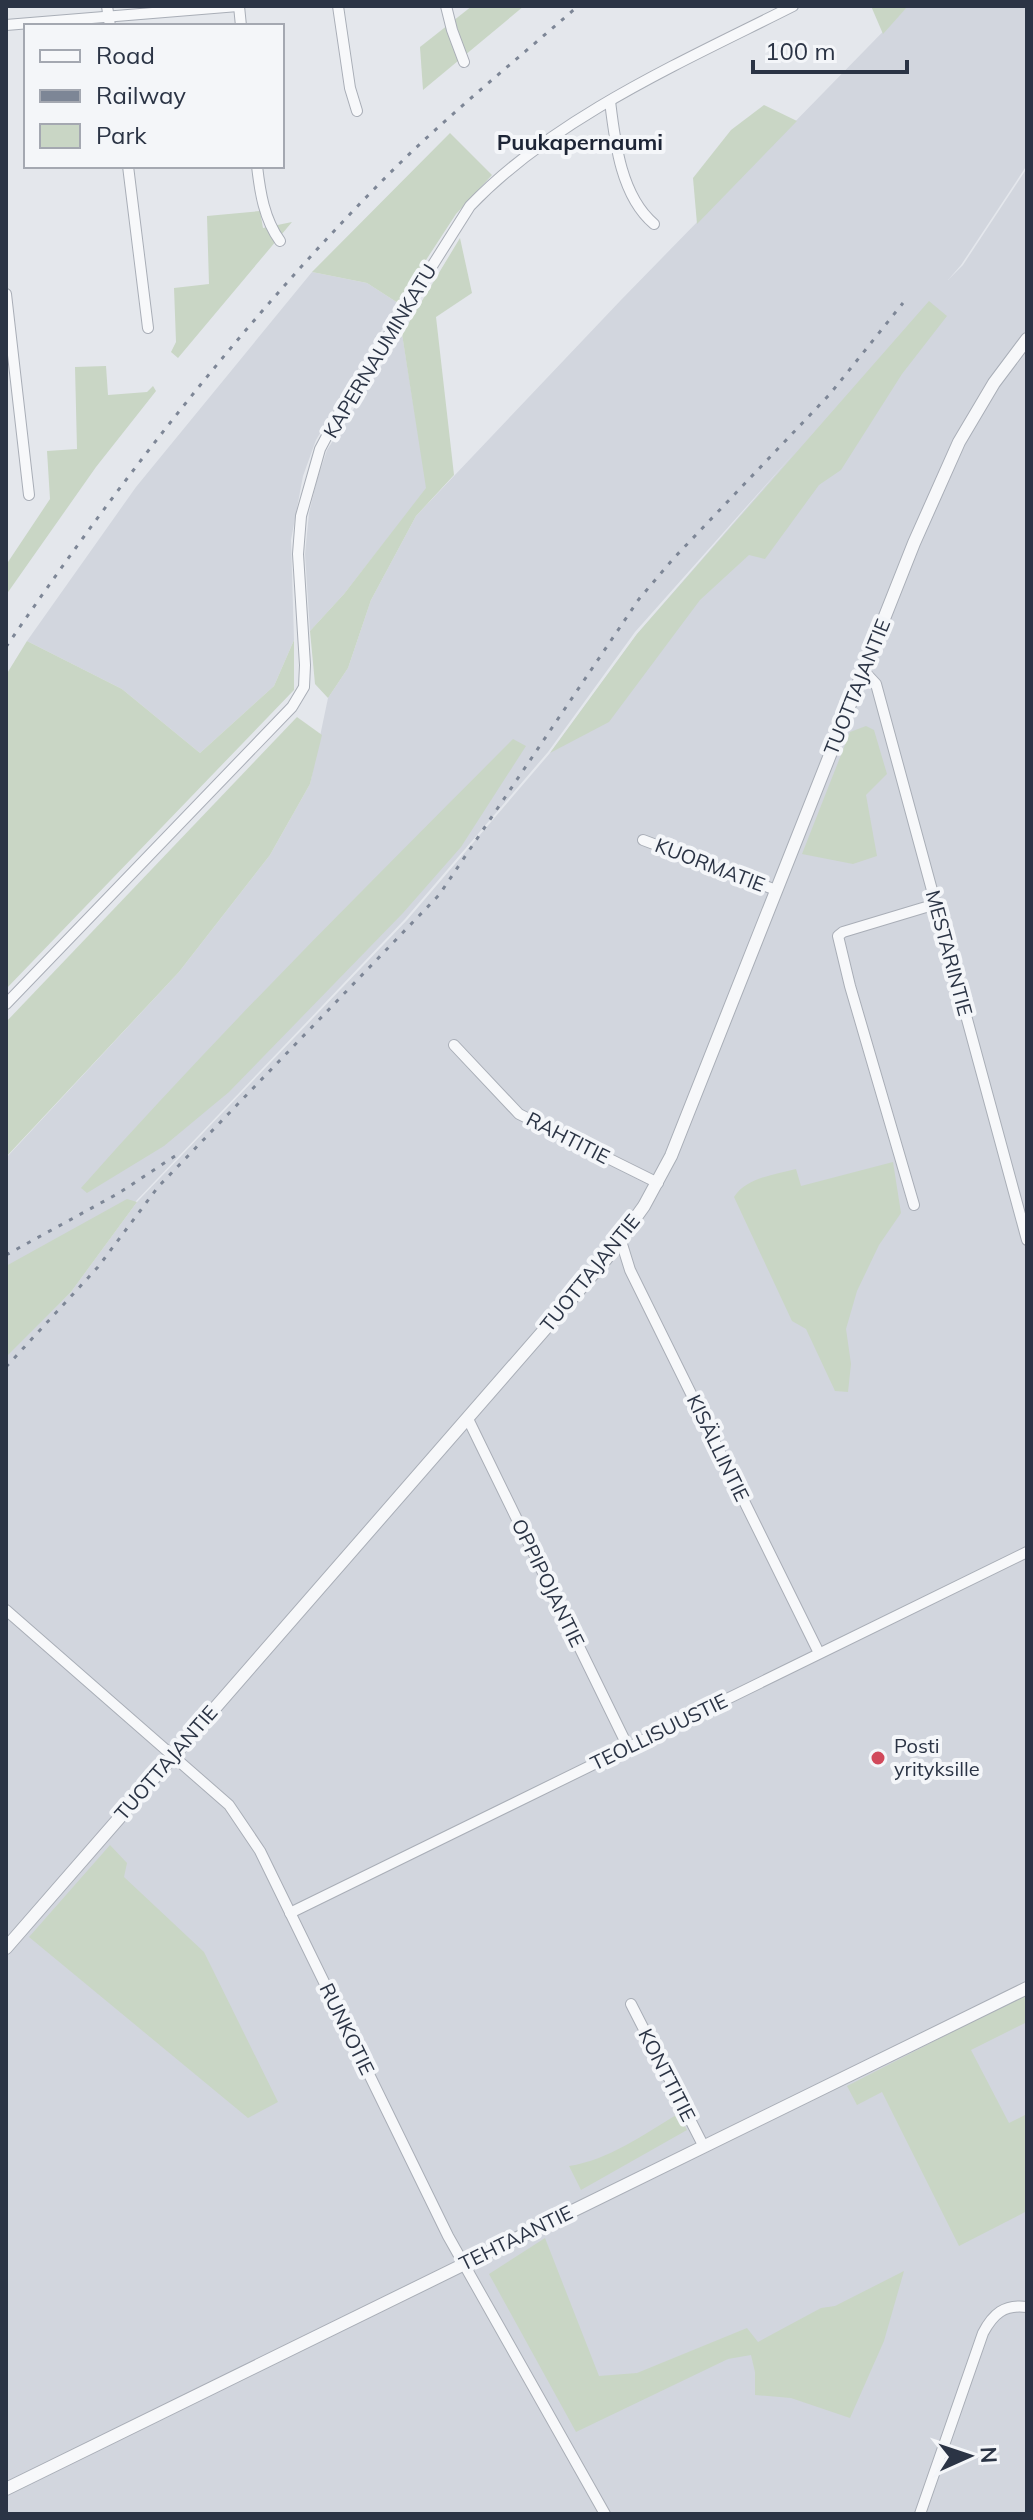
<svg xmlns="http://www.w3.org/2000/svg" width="1033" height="2520" viewBox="0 0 1033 2520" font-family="Mulish,sans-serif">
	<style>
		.built { fill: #d2d6de; fill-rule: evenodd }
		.green { fill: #c9d6c5 }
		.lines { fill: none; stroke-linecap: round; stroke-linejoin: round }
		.minor-casing { stroke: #a9aeb7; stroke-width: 12 }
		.tertiary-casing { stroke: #a9aeb7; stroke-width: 14 }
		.minor { stroke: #f7f8fa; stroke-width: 10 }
		.tertiary { stroke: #f7f8fa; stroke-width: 12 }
		.rail { stroke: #7d8696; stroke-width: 3; stroke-dasharray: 4 8; stroke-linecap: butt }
		.poi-dot { fill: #d1495b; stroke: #f4f6f9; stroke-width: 3 }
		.labels { text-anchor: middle; stroke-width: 8; stroke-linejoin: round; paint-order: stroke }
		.street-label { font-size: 20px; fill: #2b3445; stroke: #f4f6f9 }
		.poi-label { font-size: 20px; fill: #2b3445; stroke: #f4f6f9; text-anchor: start }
		.neighbourhood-label { font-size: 22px; font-weight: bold; fill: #1d2536; stroke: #f4f6f9 }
	</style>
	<rect width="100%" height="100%" fill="#e4e7ec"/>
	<g class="built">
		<path d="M908,6h119v159l-66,100 -13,15 15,-15 64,-97v2346h-1021v-1356l173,-186 91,-117 40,-71 18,-86 20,-30 23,-68 45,-84 205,-216zM795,452l-158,182 -87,119 -143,167 -270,282 -66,90 -35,34 34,-35 66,-90 269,-282 143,-167 87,-120z"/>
		<polygon points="312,272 367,283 398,303 316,440 303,476 291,540 294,640 274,686 200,753 122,689 27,641 136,487"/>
		<polygon points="402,334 427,488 344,594 310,631 305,554 309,513 317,480 327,450"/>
	</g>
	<g class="green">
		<polygon points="472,6 524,6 423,90 420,47"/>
		<polygon points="871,6 908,6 883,34"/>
		<polygon points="764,105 797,121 697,224 693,178 731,130"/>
		<polygon points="450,133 492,175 456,214 398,303 367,283 312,272"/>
		<polygon points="260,211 263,228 292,222 178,358 171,352 176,342 174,288 209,284 207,216"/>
		<polygon points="460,238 472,293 436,317 454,475 416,516 371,600 348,668 328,698 315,684 310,631 344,594 426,488 402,334"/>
		<polygon points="929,301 947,316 902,374 841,470 819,485 765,559 749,555 700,600 609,722 550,753 637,634"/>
		<polygon points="106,366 108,395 147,392 153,386 156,391 96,467 6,595 6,565 50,499 47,451 77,449 75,367"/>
		<polygon points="294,640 294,690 6,989 6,675 27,641 122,689 200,753 274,686"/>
		<polygon points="297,717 322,735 310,784 270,855 179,972 6,1157 6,1022"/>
		<polygon points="866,726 874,730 887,774 866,795 877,856 853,864 802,854 850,732"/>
		<path d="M513,739l13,7 -65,101 -58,66 -174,179 -65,54 -77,47 -6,-5c138,-156 286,-302 432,-449z"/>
		<path d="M893,1162l8,51 -22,32 -22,46 -11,38 5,35 -3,28 -13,-1 -29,-62 -14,-8 -58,-124c13,-20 41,-22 62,-28l5,17z"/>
		<polygon points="127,1199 137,1202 71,1292 6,1357 6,1266"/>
		<polygon points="110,1845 127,1863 124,1877 204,1952 278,2102 248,2118 29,1937"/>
		<polygon points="1026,1994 1025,2023 971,2050 1009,2123 1027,2114 1027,2211 959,2246 882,2092 857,2105 847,2086"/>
		<path d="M678,2114l9,16 -106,60 -12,-24c40,-6 75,-32 109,-52z"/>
		<polygon points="545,2238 599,2376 637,2373 747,2328 758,2342 821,2308 835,2306 904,2271 884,2341 850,2418 791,2398 755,2395 755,2372 751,2355 728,2359 576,2432 489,2274"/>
	</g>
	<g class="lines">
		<g class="minor-casing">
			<g id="minor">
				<polyline points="107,6 110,26"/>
				<polyline points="239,6 241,26"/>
				<polyline points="338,6 350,88 357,111"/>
				<polyline points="446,6 452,30 464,62"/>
				<polyline points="6,25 238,6"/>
				<path d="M610,101c5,42 11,95 44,123"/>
				<polyline points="128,166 148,328"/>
				<path d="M257,166c3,26 7,53 23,75"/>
				<polyline points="6,294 29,495"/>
				<polyline points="863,670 876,684 1027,1240"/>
				<polyline points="643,840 776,890"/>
				<path d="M6,1004l286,-297 12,-20 1,-22 -7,-111 3,-38 19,-67 18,-34 132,-209c85,-89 214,-145 323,-200"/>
				<polyline points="454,1045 519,1114 658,1183"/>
				<polyline points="914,1205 850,986 838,936 843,932 936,904"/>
				<polyline points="621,1241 630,1270 819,1653"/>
				<polyline points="468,1419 628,1747"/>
				<polyline points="6,1610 229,1805 260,1851 448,2236 605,2514"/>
				<polyline points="290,1913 1027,1552"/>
				<polyline points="631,2004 703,2145"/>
				<path d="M920,2514l63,-181c10,-19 21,-29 44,-26"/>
			</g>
		</g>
		<g class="tertiary-casing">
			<g id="tertiary">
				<polyline points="6,1948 606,1259 644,1206 671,1156 914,543 959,442 994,383 1027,339"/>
				<polyline points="6,2489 1027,1988"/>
			</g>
		</g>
		<use href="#minor" class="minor"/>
		<use href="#tertiary" class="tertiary"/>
		<g class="rail">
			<path d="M6,647c113,-165 236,-324 377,-467 61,-62 130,-117 195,-174"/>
			<polyline points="6,1255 119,1193 181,1152"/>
			<polyline points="6,1367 98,1267 158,1187 439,895 639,599 673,559 830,394 903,303"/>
		</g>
	</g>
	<circle class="poi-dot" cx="878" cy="1758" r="8"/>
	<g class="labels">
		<g class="street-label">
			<text transform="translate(380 351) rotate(-59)" y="7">KAPERNAUMINKATU</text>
			<text transform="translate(857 687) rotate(-68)" y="7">TUOTTAJANTIE</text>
			<text transform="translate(710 865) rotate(21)" y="7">KUORMATIE</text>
			<text transform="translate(949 953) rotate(75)" y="7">MESTARINTIE</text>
			<text transform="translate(568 1138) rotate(27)" y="7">RAHTITIE</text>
			<text transform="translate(590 1273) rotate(-51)" y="7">TUOTTAJANTIE</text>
			<text transform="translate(718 1448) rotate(64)" y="7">KISÄLLINTIE</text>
			<text transform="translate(548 1583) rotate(64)" y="7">OPPIPOJANTIE</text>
			<text transform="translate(659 1732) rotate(-26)" y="7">TEOLLISUUSTIE</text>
			<text transform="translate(166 1763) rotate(-49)" y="7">TUOTTAJANTIE</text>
			<text transform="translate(347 2029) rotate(64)" y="7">RUNKOTIE</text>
			<text transform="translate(667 2075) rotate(63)" y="7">KONTTITIE</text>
			<text transform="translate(516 2238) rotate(-26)" y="7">TEHTAANTIE</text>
		</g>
		<g class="poi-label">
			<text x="894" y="1753">Posti<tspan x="894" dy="23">yrityksille</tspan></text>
		</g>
		<g class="neighbourhood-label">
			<text x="580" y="150">Puukapernaumi</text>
		</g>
	</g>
	<rect width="1033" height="2520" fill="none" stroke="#2b3445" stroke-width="16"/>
	<rect x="24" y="24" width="260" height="144" fill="#f4f6f9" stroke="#a4a8b1" stroke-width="2"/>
	<rect x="40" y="50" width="40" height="12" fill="#f7f8fa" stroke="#a4a8b1" stroke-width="2"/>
	<text x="96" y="64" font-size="24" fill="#2b3445">Road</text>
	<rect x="40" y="90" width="40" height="12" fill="#7d8696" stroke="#a4a8b1" stroke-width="2"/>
	<text x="96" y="104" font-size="24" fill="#2b3445">Railway</text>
	<rect x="40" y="124" width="40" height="24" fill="#c9d6c5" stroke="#a4a8b1" stroke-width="2"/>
	<text x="96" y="144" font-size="24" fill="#2b3445">Park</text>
	<g transform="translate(969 2456) rotate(87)" stroke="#f4f6f9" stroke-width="6" paint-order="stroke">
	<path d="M0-6L14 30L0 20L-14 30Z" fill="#2b3445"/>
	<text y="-12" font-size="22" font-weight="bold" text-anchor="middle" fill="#2b3445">N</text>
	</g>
	<path d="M753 60v12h154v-12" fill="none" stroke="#2b3445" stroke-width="4"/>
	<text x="765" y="60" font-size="24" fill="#2b3445" stroke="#f4f6f9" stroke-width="6" paint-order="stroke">100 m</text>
</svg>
